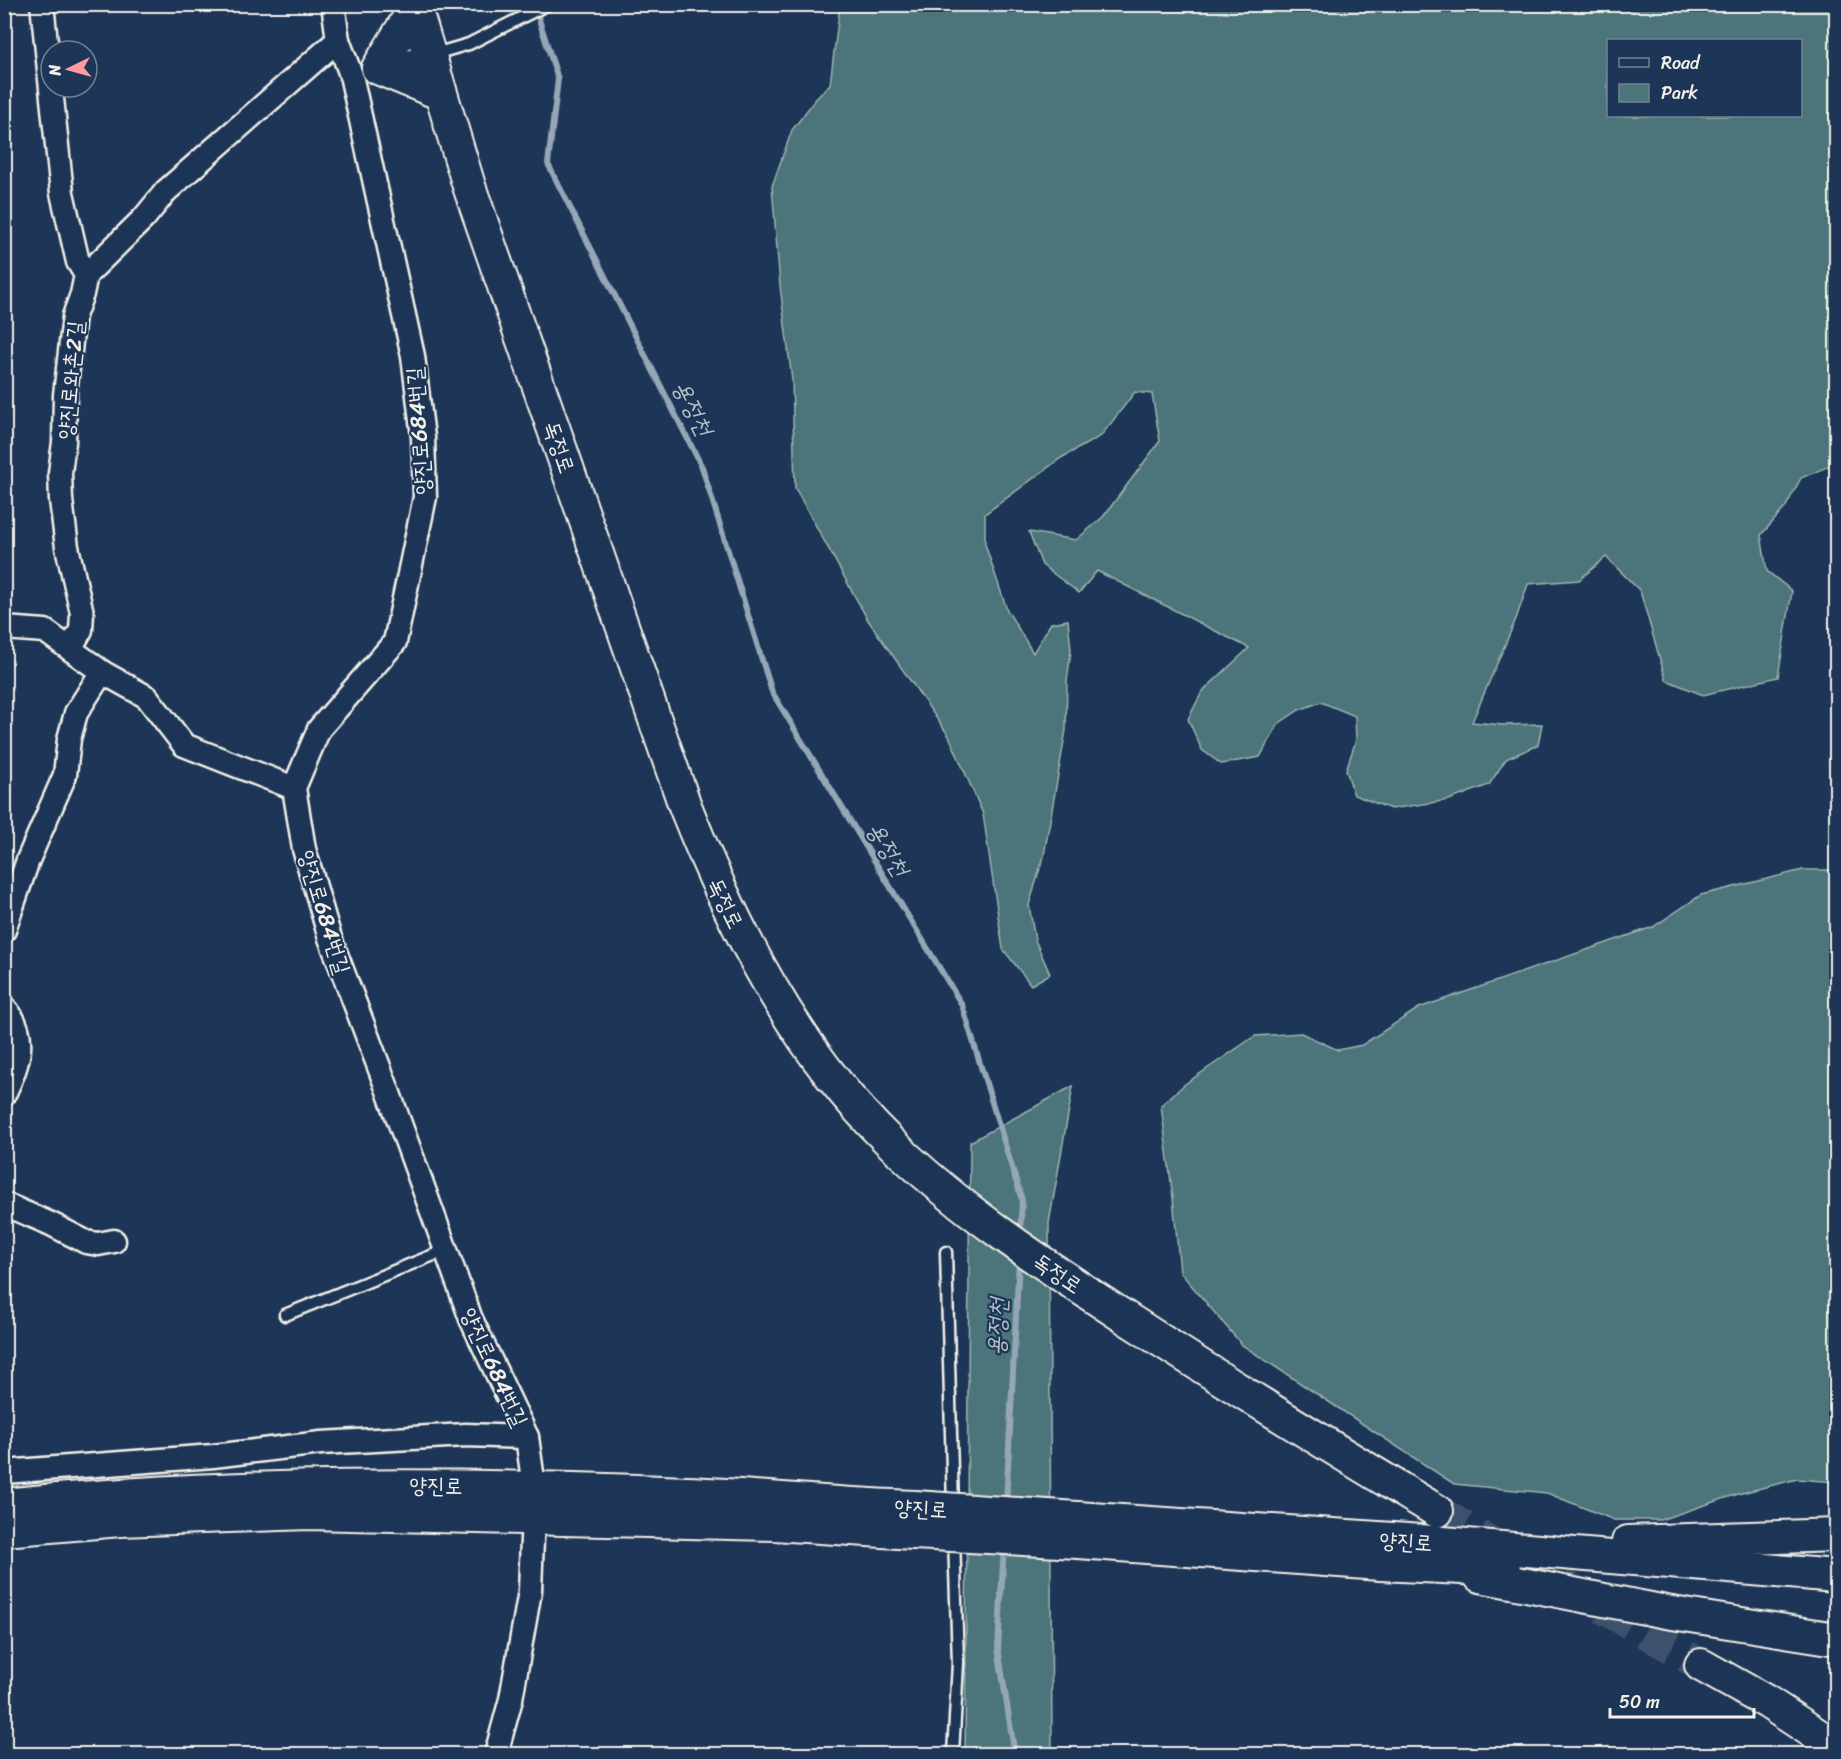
<svg xmlns="http://www.w3.org/2000/svg" width="1841" height="1759" viewBox="0 0 1841 1759" font-family="Sriracha,'Poor Story',sans-serif">
	<style>
		.green { fill: #4c757a; stroke: #a0b3b1; stroke-width: 1.5; fill-rule: evenodd }
		.lines { fill: none; stroke-linecap: round; stroke-linejoin: round }
		.stream { stroke: #95a7b5; stroke-width: 6 }
		.secondary-tunnel { stroke: #3d516d; stroke-width: 32; stroke-dasharray: 32 16; stroke-linecap: butt }
		.lane-casing { stroke: #f4f1e8; stroke-width: 15 }
		.street-casing { stroke: #f4f1e8; stroke-width: 27 }
		.secondary-casing { stroke: #f4f1e8; stroke-width: 36 }
		.lane { stroke: #1d3557; stroke-width: 10 }
		.street { stroke: #1d3557; stroke-width: 22 }
		.secondary { stroke: #1d3557; stroke-width: 32 }
		.secondary-bridge-casing { stroke: #f4f1e8; stroke-width: 36; stroke-linecap: butt }
		.secondary-bridge { stroke: #1d3557; stroke-width: 32 }
		.labels { text-anchor: middle; stroke-width: 4.5; stroke-linejoin: round; paint-order: stroke }
		.street-label { font-size: 22px; fill: #f4f1e8; stroke: #1d3557 }
		.water-label { font-size: 24px; font-style: italic; fill: #b5c0c6; stroke: #1d3557 }
	</style>
	<rect width="100%" height="100%" fill="#1d3557"/>
	<filter id="ink" filterUnits="userSpaceOnUse"><feTurbulence type="fractalNoise" baseFrequency=".0167" numOctaves="2"/><feDisplacementMap in="SourceGraphic" scale="12" xChannelSelector="R" yChannelSelector="G"/><feConvolveMatrix kernelMatrix="1 2 1 2 8 2 1 2 1" color-interpolation-filters="sRGB"/></filter>
	<g filter="url(#ink)">
		<g class="green">
			<path d="M1591,4l6,5 36,1 7,-6 196,1v456l-2,3 -33,14 -16,30 -24,27 6,36 25,20 -14,86 -75,18 -37,-15 -26,-89 -34,-34 -27,23 -51,4 -12,35 -44,103 31,3 39,-1 -4,21 -32,14 -17,26 -40,15 -58,9 -37,-14 -8,-25 10,-30 -1,-24 -34,-14 -22,8 -21,14 -18,33 -39,7 -19,-14 -14,-31 14,-27 47,-44 -152,-77 -18,22 -37,-28 -13,-33 47,8 27,-23 57,-76 -8,-47 -17,-2 -34,44 -40,22 -76,56v30l22,66 26,43 18,-30 17,-3 3,30 -4,32 -1,48 -22,125 -15,50 6,35 15,34 -19,11 -28,-36 -20,-135 -34,-78 -81,-116 -73,-132 -3,-108 -12,-94 -8,-100 20,-56 22,-29 16,-17 10,-79zM1800,40v76h-192v-76z"/>
			<polygon points="1803,870 1836,870 1836,1482 1797,1479 1738,1494 1660,1520 1614,1520 1547,1493 1454,1484 1242,1345 1180,1272 1173,1198 1161,1105 1185,1084 1255,1036 1301,1033 1338,1050 1362,1045 1419,1008 1653,927 1701,895"/>
			<polygon points="1073,1086 1049,1223 1052,1754 965,1754 970,1142"/>
		</g>
		<g class="lines">
			<g class="stream">
				<polyline points="534,4 558,79 548,164 702,467 772,692 962,1005 1022,1200 1020,1234"/>
				<polyline points="1006,1504 1019,1259"/>
				<polyline points="1004,1547 998,1648 1013,1743 1016,1754"/>
			</g>
			<polyline class="secondary-tunnel" points="1437,1511 1701,1665"/>
			<g class="lane-casing">
				<g id="lane">
					<polyline points="431,55 469,44 548,4"/>
					<polyline points="946,1252 953,1507"/>
					<polyline points="285,1315 446,1250"/>
					<polyline points="953,1754 958,1663 954,1538"/>
				</g>
			</g>
			<g class="street-casing">
				<g id="street">
					<polyline points="42,4 62,193 78,262 86,275 82,294 74,316 65,395 64,442 60,473 61,500 67,547 82,613 81,630 70,649"/>
					<polyline points="333,4 338,40 351,75 413,356 423,437 425,497 395,642 319,729 294,788 304,849 330,938 387,1088 471,1319 527,1437 534,1487 530,1591 511,1699 496,1754"/>
					<polyline points="376,69 428,56"/>
					<polyline points="86,275 144,218 166,191 338,40"/>
					<polyline points="4,628 45,631 102,672 147,697 184,745 294,788"/>
					<polyline points="4,930 28,860 65,775 69,739 76,713 102,672"/>
					<path d="M4,1007c25,27 15,57 0,87"/>
					<polyline points="4,1204 51,1224 86,1242 98,1244 114,1241"/>
					<polyline points="4,1472 213,1456 321,1443 466,1435 527,1437"/>
				</g>
			</g>
			<g class="secondary-casing">
				<g id="secondary">
					<path d="M414,4l55,182 216,620c48,121 109,242 203,334 71,69 155,124 238,178 102,66 206,130 311,193"/>
					<polyline points="415,8 378,68 439,93"/>
					<path d="M4,1505c227,-23 455,-22 682,-12 77,3 153,12 229,14"/>
					<polyline points="1077,1518 1408,1540 1836,1576"/>
					<polyline points="4,1530 120,1520 308,1513 774,1524 914,1533"/>
					<polyline points="1078,1542 1380,1564 1504,1570"/>
					<polyline points="1628,1542 1836,1535"/>
					<polyline points="1480,1576 1666,1612 1836,1639"/>
					<polyline points="1701,1665 1767,1702 1836,1747"/>
				</g>
			</g>
			<use href="#lane" class="lane"/>
			<use href="#street" class="street"/>
			<use href="#secondary" class="secondary"/>
			<g class="secondary-bridge-casing">
				<g id="secondary-bridge">
					<polyline points="915,1507 1077,1518"/>
					<polyline points="914,1533 1078,1542"/>
				</g>
			</g>
			<use href="#secondary-bridge" class="secondary-bridge"/>
		</g>
	</g>
	<g class="labels">
		<g class="street-label">
			<text transform="translate(70 380) rotate(-85)" y="8">양진로와촌2길</text>
			<text transform="translate(418 431) rotate(-94)" y="8">양진로684번길</text>
			<text transform="translate(560 447) rotate(71)" y="8">독정로</text>
			<text transform="translate(726 903) rotate(64)" y="8">독정로</text>
			<text transform="translate(325 912) rotate(73)" y="8">양진로684번길</text>
			<text transform="translate(1058 1273) rotate(34)" y="8">독정로</text>
			<text transform="translate(495 1367) rotate(65)" y="8">양진로684번길</text>
			<text transform="translate(436 1485) rotate(1)" y="8">양진로</text>
			<text transform="translate(921 1508) rotate(3)" y="8">양진로</text>
			<text transform="translate(1406 1541) rotate(4)" y="8">양진로</text>
		</g>
		<g class="water-label">
			<text transform="translate(693 408) rotate(63)" y="8">용정천</text>
			<text transform="translate(888 849) rotate(59)" y="8">용정천</text>
			<text transform="translate(997 1327) rotate(-87)" y="8">용정천</text>
		</g>
	</g>
	<rect width="1841" height="1759" fill="none" stroke="#1d3557" stroke-width="24"/>
	<rect x="12" y="12" width="1817" height="1735" fill="none" stroke="#f4f1e8" stroke-width="2" filter="url(#ink)"/>
	<rect x="1607" y="39" width="195" height="78" fill="#1d3557" stroke="#738091" stroke-width="1.5"/>
	<rect x="1619" y="58" width="30" height="9" fill="#1d3557" stroke="#738091" stroke-width="1.5"/>
	<text x="1661" y="69" font-size="18" fill="#f4f1e8">Road</text>
	<rect x="1619" y="84" width="30" height="18" fill="#4c757a" stroke="#738091" stroke-width="1.5"/>
	<text x="1661" y="99" font-size="18" fill="#f4f1e8">Park</text>
	<g transform="translate(69 69) rotate(265)"><circle r="28" fill="#1d3557" stroke="#738091" stroke-width="1.5"/>
	<path d="M0-4.5L10 22L0 15L-10 22Z" fill="#ff9aa2"/>
	<text y="-9" font-size="16" font-weight="bold" text-anchor="middle" fill="#f4f1e8">N</text>
	</g>
	<path d="M1610 1708v9h144v-9" fill="none" stroke="#f4f1e8" stroke-width="3"/>
	<text x="1619" y="1708" font-size="18" fill="#f4f1e8" stroke="#1d3557" stroke-width="4.5" paint-order="stroke">50 m</text>
</svg>
